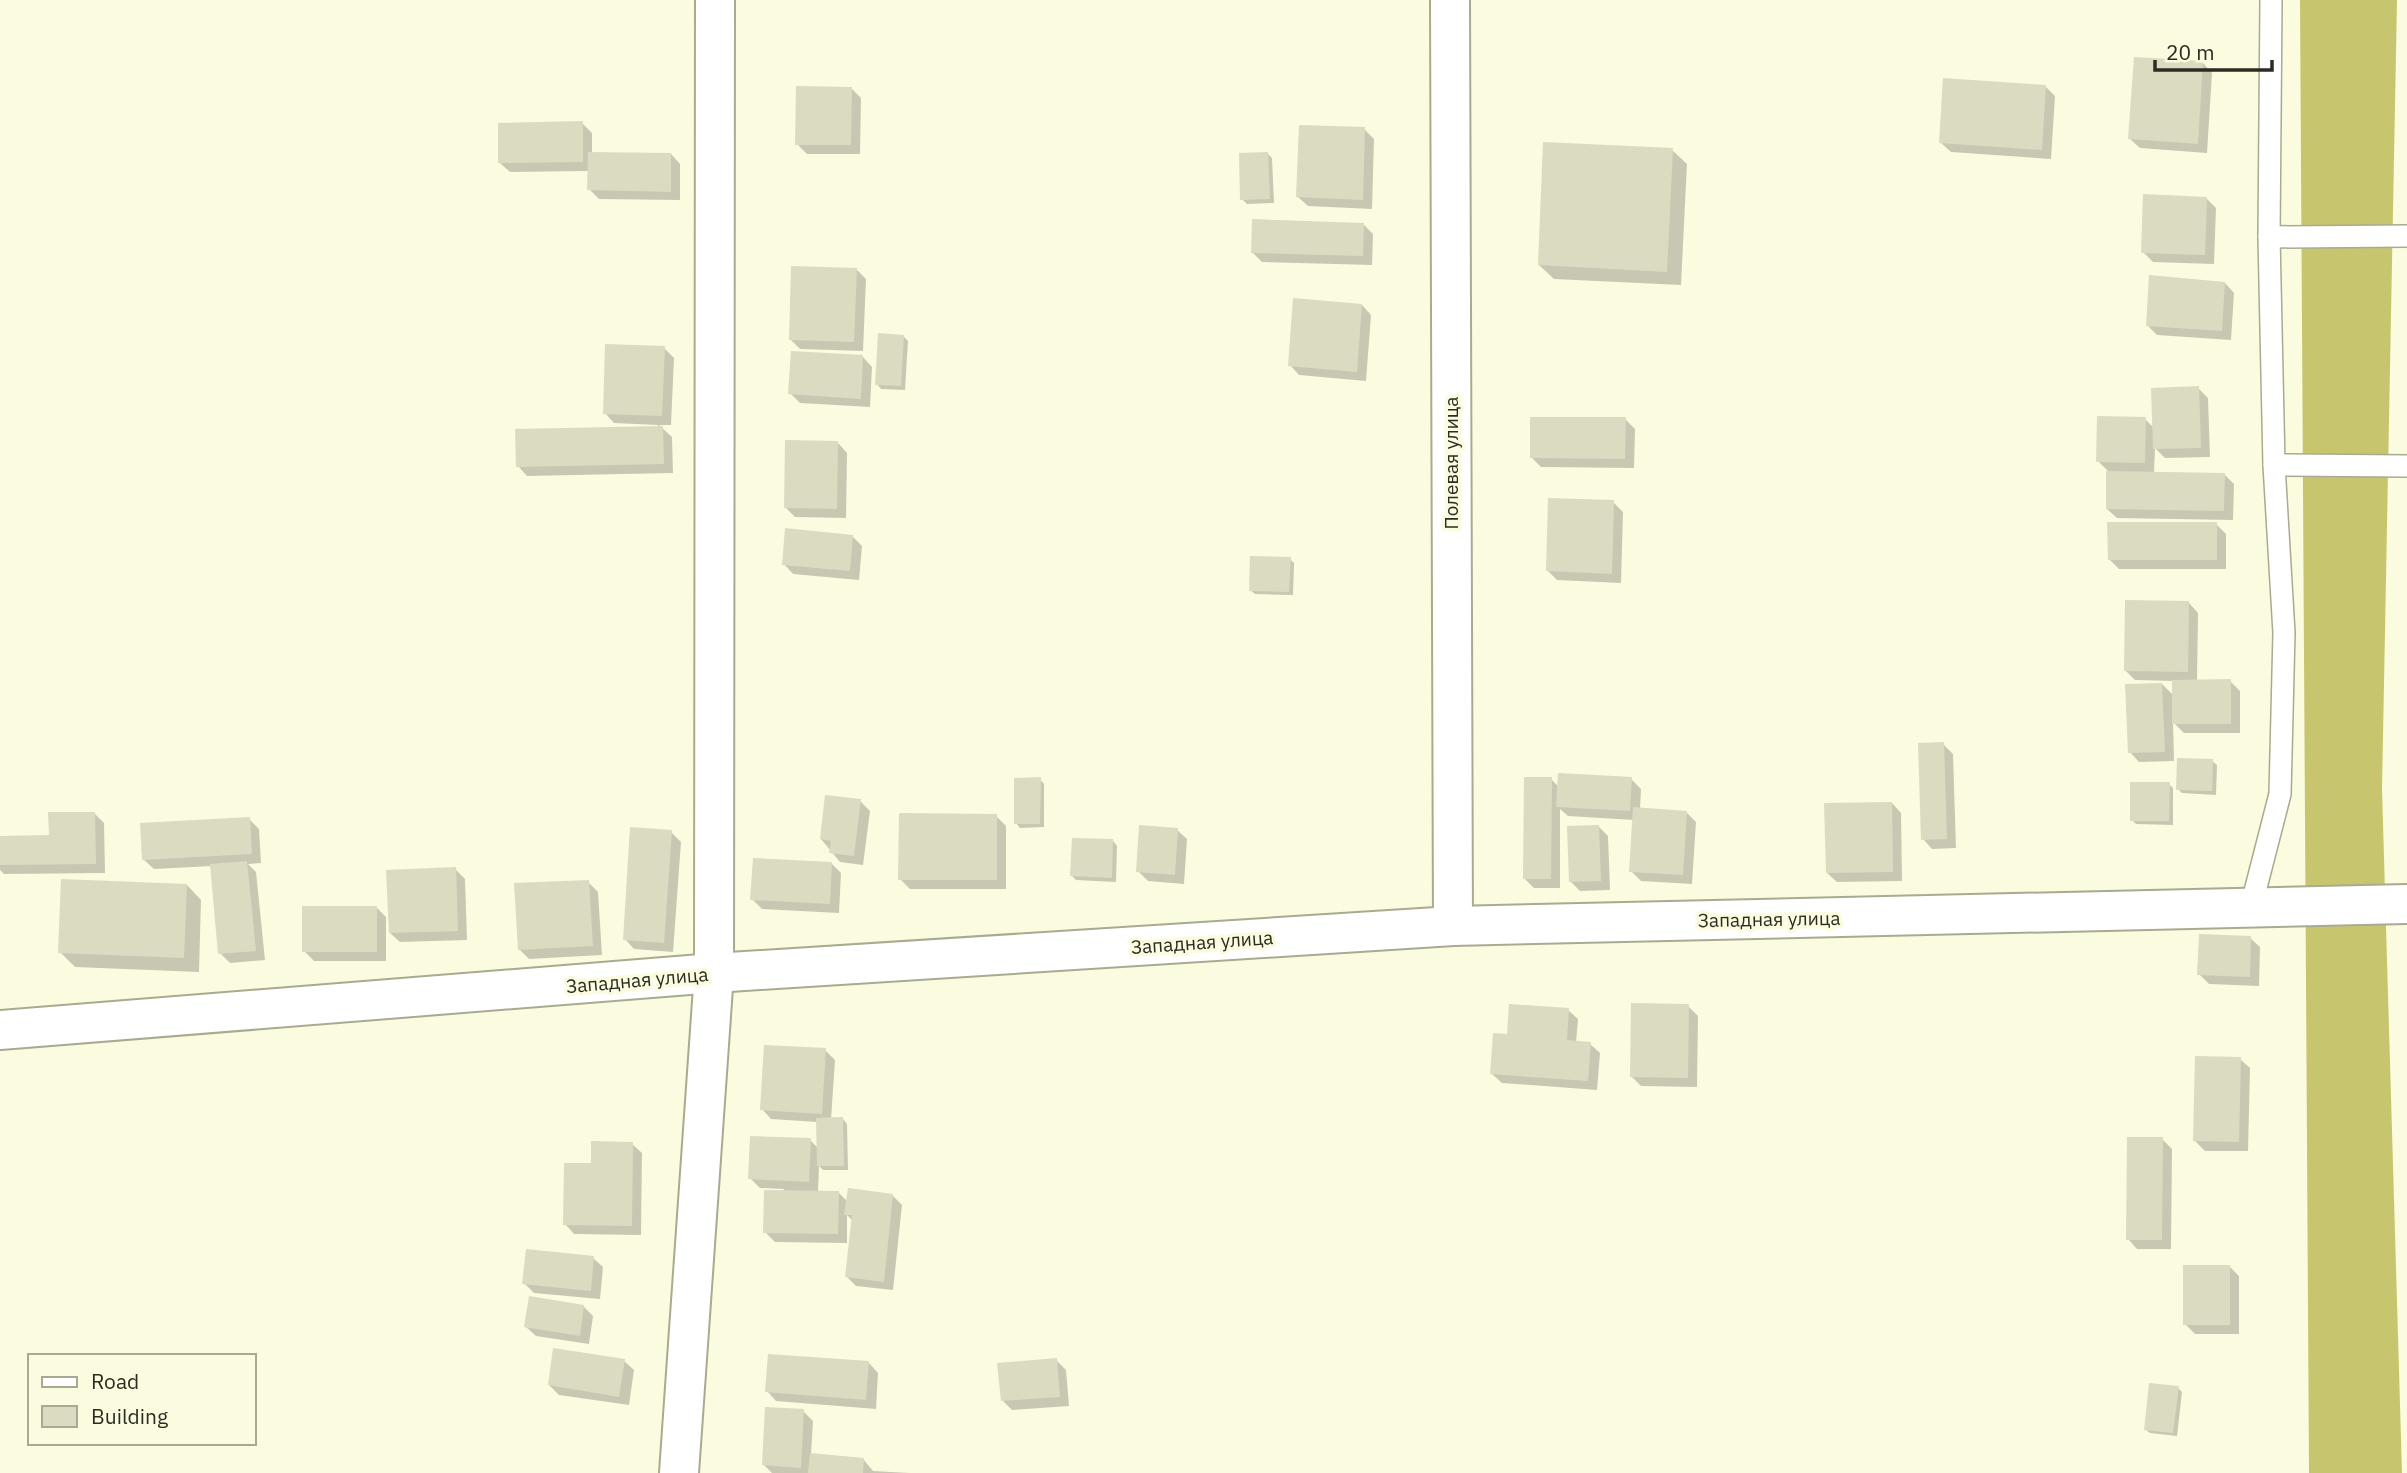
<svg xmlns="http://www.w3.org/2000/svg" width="2407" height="1473" viewBox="0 0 2407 1473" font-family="'IBM Plex Sans',sans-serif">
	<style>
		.forest { fill: #c7c66e }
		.shadow { fill: #0003 }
		.building { fill: #dadbc0 }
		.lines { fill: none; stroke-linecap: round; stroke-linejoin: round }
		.service-casing { stroke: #aaaa90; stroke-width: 24 }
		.minor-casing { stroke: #aaaa90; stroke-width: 42 }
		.service { stroke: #fff; stroke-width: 21 }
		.minor { stroke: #fff; stroke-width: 38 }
		.labels { text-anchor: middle; stroke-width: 7; stroke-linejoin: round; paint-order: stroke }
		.street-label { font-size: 19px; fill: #2c2c22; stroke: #fafbdf }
	</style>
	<rect width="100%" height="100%" fill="#fafbdf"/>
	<polygon class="forest" points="2300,0 2397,0 2382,789 2402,1473 2309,1473"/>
	<g class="shadow">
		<polygon points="2203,63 2212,73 2207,153 2140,148 2130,139"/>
		<polygon points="2046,87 2055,96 2051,159 1951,152 1941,143"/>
		<polygon points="851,88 861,98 860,154 807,154 797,144"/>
		<polygon points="582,123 592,133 592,153 671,154 680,164 680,200 599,199 589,189 589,171 510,172 500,163"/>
		<polygon points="1364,129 1374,139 1372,209 1308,206 1298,197"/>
		<polygon points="1672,150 1687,164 1681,285 1554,279 1539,265"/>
		<polygon points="1268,154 1272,158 1274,203 1247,204 1242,199"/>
		<polygon points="2206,198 2216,208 2214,264 2153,262 2143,252"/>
		<polygon points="1364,225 1373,234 1372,265 1262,262 1252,252"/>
		<polygon points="856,269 866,279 863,351 800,349 790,339"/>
		<polygon points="2225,283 2234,293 2231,340 2157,335 2147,325"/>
		<polygon points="1362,305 1371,315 1366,381 1299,375 1290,365"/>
		<polygon points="904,337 908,341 905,390 881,389 877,384"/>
		<polygon points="664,348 674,358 671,425 659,425 672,437 673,473 527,476 518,466 658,428 658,425 614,423 605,413"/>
		<polygon points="863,357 872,367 870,407 800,403 790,393"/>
		<polygon points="2198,388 2208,398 2210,457 2165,458 2155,448 2154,473 2224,474 2234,484 2233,520 2117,518 2107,509 2108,471 2098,461 2145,419 2154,428"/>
		<polygon points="1625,419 1635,429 1634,468 1541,467 1532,458"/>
		<polygon points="838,443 847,453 846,518 795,517 786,508"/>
		<polygon points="1613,502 1623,512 1621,583 1557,580 1548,571"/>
		<polygon points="2216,524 2226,534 2226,569 2119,569 2109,559"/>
		<polygon points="852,536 862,546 859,580 793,574 784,564"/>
		<polygon points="1290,559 1294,563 1293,595 1255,594 1250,590"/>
		<polygon points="2189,603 2198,613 2197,681 2230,681 2240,691 2240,733 2184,733 2173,722 2174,761 2139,762 2130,752 2162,684 2174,696 2174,681 2135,680 2125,670"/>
		<polygon points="1943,744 1953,754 1956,848 1932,849 1923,839"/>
		<polygon points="2212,761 2217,765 2216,795 2182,793 2178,789"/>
		<polygon points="1040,779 1044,784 1044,827 1020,828 1016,823"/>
		<polygon points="1551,779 1559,787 1631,779 1641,789 1640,809 1686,812 1696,822 1692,884 1641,881 1631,871 1634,820 1568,816 1560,809 1560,888 1534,888 1525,879"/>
		<polygon points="2169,784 2173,788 2173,825 2136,824 2132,820"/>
		<polygon points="860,801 870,811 863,865 840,862 821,839"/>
		<polygon points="1892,803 1901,813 1902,881 1837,882 1827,873"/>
		<polygon points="95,814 104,823 105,873 4,874 0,870 0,837 50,837"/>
		<polygon points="996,816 1006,826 1006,889 910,889 900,879"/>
		<polygon points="249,819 259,829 261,863 248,864 256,872 265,960 230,963 220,953 212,866 154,869 144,860"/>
		<polygon points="1599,827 1608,836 1610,890 1580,891 1570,881"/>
		<polygon points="1177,830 1187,839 1184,884 1148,881 1138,871"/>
		<polygon points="671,832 681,842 673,952 634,949 625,939"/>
		<polygon points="1113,841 1117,846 1116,882 1076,880 1072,876"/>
		<polygon points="831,863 841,873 839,913 762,909 752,899"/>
		<polygon points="455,869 465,879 467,940 400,942 390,933"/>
		<polygon points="588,882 598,892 602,955 529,959 519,949"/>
		<polygon points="187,885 201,900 199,972 75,967 60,952"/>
		<polygon points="376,907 386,917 386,961 314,961 304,951"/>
		<polygon points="2250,938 2260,947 2259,986 2209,984 2199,974"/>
		<polygon points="1688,1006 1698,1016 1697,1087 1641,1086 1631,1076"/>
		<polygon points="1568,1010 1578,1019 1576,1043 1590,1044 1600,1053 1597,1090 1502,1083 1492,1074 1509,1035"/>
		<polygon points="825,1050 835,1060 831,1120 843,1119 847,1124 848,1170 823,1170 819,1166 818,1192 838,1192 848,1202 892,1195 902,1205 893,1290 856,1286 847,1277 853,1221 847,1215 847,1243 775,1242 765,1232 784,1189 760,1188 750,1178 810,1140 818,1148 817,1122 771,1119 762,1109"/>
		<polygon points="2240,1059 2250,1068 2248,1151 2205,1151 2195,1141"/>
		<polygon points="2162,1139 2172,1149 2171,1249 2137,1249 2128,1239"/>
		<polygon points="632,1144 642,1153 641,1235 574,1234 565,1224 593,1165"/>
		<polygon points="593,1258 603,1267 600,1299 534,1293 524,1283"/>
		<polygon points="2229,1266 2239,1276 2239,1334 2195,1334 2185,1324"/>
		<polygon points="583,1306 593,1316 589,1344 536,1336 526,1327"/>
		<polygon points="1056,1360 1066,1370 1069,1406 1012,1410 1003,1401"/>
		<polygon points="624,1361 634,1370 629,1405 559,1395 549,1385"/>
		<polygon points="869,1363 878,1373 876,1409 776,1401 767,1391"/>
		<polygon points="2178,1388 2182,1392 2177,1436 2150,1433 2145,1429"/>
		<polygon points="803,1411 813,1421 811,1455 864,1460 873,1471 910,1473 772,1473 764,1465"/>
	</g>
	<g class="building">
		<polygon points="2134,57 2203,61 2198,144 2128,139"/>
		<polygon points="1943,78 2046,85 2042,150 1939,143"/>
		<polygon points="796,86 852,87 851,145 795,145"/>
		<polygon points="583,121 583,162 498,163 498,123"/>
		<polygon points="1299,125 1365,127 1363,200 1296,197"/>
		<polygon points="1543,142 1673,148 1667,272 1538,265"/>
		<polygon points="588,152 671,153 671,192 587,190"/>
		<polygon points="1268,152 1270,199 1240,200 1239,153"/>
		<polygon points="2143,194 2207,197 2205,255 2141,253"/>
		<polygon points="1252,219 1364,223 1363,256 1251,253"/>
		<polygon points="791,266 857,268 854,342 789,340"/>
		<polygon points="2149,275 2225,282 2222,331 2146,326"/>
		<polygon points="1293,298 1362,304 1357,372 1288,366"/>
		<polygon points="878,333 904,335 901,386 875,385"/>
		<polygon points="605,344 665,346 662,416 603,414"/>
		<polygon points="791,351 863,355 861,399 788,394"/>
		<polygon points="2199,386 2201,448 2153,449 2151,388"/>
		<polygon points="2097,416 2146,417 2145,463 2096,462"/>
		<polygon points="1530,417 1626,417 1625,459 1530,458"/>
		<polygon points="663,426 664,464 516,467 515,429"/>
		<polygon points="785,440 838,441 837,509 784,508"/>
		<polygon points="2106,471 2225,473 2224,511 2106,509"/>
		<polygon points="1548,498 1614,500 1612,574 1546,571"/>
		<polygon points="2107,522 2217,522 2217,560 2108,560"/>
		<polygon points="785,528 853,535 850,571 782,565"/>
		<polygon points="1250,556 1291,557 1289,592 1249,591"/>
		<polygon points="2125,600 2189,601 2188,672 2124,671"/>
		<polygon points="2231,679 2231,724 2172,724 2172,680"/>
		<polygon points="2162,683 2165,752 2128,753 2125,684"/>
		<polygon points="1944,742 1947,839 1921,840 1918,743"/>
		<polygon points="2177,758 2213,759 2212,791 2176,790"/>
		<polygon points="1558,773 1632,777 1630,811 1556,807"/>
		<polygon points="1041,777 1040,824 1014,824 1014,778"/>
		<polygon points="1524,777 1552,777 1551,879 1523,879"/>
		<polygon points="2130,782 2170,782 2169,821 2130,821"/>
		<polygon points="825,795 861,799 854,856 829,853 831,841 820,839"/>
		<polygon points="1892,802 1893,872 1826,873 1824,803"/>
		<polygon points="1633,807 1687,811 1683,875 1629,872"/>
		<polygon points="48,812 95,812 96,864 0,865 0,836 49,835"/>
		<polygon points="899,813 997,814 997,880 898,880"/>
		<polygon points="250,817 252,854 142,860 140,823"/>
		<polygon points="1139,825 1178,828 1175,875 1136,872"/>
		<polygon points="1599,825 1601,881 1569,882 1567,826"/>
		<polygon points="630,827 672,830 664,943 623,940"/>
		<polygon points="1072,838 1113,839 1112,878 1070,876"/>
		<polygon points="753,858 832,862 830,904 750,900"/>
		<polygon points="247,861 256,951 218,954 210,864"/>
		<polygon points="456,867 458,931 389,933 386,870"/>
		<polygon points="61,879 187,884 184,958 58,953"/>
		<polygon points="589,880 593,946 518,950 514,883"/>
		<rect x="302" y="906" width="75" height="46"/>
		<polygon points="2199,934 2251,936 2250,977 2197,975"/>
		<polygon points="1631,1003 1689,1004 1688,1078 1630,1077"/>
		<polygon points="1509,1004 1569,1008 1567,1040 1591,1042 1588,1081 1490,1074 1493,1033 1507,1034"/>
		<polygon points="764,1045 826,1048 822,1114 760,1110"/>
		<polygon points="2195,1056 2241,1057 2239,1142 2193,1141"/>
		<polygon points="843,1117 844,1166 817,1166 816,1118"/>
		<polygon points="750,1136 811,1138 809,1182 748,1179"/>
		<polygon points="2127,1137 2163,1137 2162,1240 2126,1240"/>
		<polygon points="591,1141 633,1142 632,1226 563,1225 564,1163 591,1163"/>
		<polygon points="848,1188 893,1194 884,1282 845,1277 852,1215 844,1215"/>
		<polygon points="764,1190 839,1191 838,1234 763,1233"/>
		<polygon points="526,1249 594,1256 591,1291 522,1284"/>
		<rect x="2183" y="1265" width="47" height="60"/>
		<polygon points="529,1296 584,1305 580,1336 524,1327"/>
		<polygon points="553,1348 625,1359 619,1397 548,1385"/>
		<polygon points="768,1354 869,1361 866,1400 765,1392"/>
		<polygon points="1057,1358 1060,1397 1001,1401 997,1363"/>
		<polygon points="2149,1383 2179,1386 2173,1433 2144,1430"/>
		<polygon points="765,1407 804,1409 801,1468 762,1465"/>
		<polygon points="810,1453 864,1458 863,1473 808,1473"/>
	</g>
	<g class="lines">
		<g class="service-casing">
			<g id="service">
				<polyline points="2269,237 2407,236"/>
				<polyline points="2274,465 2407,466"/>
				<polyline points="2251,907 2280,794 2284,633 2274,465 2269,237 2271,0"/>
			</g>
		</g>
		<g class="minor-casing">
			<g id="minor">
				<polyline points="1450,0 1453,926"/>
				<polyline points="0,1030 714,973 1453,926 2407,904"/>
				<polyline points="679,1473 714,973 715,0"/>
			</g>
		</g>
		<use href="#service" class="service"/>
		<use href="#minor" class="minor"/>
	</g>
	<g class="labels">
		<g class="street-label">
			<text transform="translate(1451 463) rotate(-90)" y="7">Полевая улица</text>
			<text transform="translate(1769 919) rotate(-1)" y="7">Западная улица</text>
			<text transform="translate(1202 942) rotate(-4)" y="7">Западная улица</text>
			<text transform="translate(637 980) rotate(-5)" y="7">Западная улица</text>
		</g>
	</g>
	<rect x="28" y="1354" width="228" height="91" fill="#fafbdf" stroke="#a8a893" stroke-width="2"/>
	<rect x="42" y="1377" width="35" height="10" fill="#ffffff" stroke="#a8a893" stroke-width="2"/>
	<text x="91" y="1389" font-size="21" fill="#2c2c22">Road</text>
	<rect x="42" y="1406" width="35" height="21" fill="#dadbc0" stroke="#a8a893" stroke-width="2"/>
	<text x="91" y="1424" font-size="21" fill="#2c2c22">Building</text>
	<path d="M2155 60v10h117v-10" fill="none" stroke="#2c2c22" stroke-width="3.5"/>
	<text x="2166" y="60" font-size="21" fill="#2c2c22" stroke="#fafbdf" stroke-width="5" paint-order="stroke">20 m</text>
</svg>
